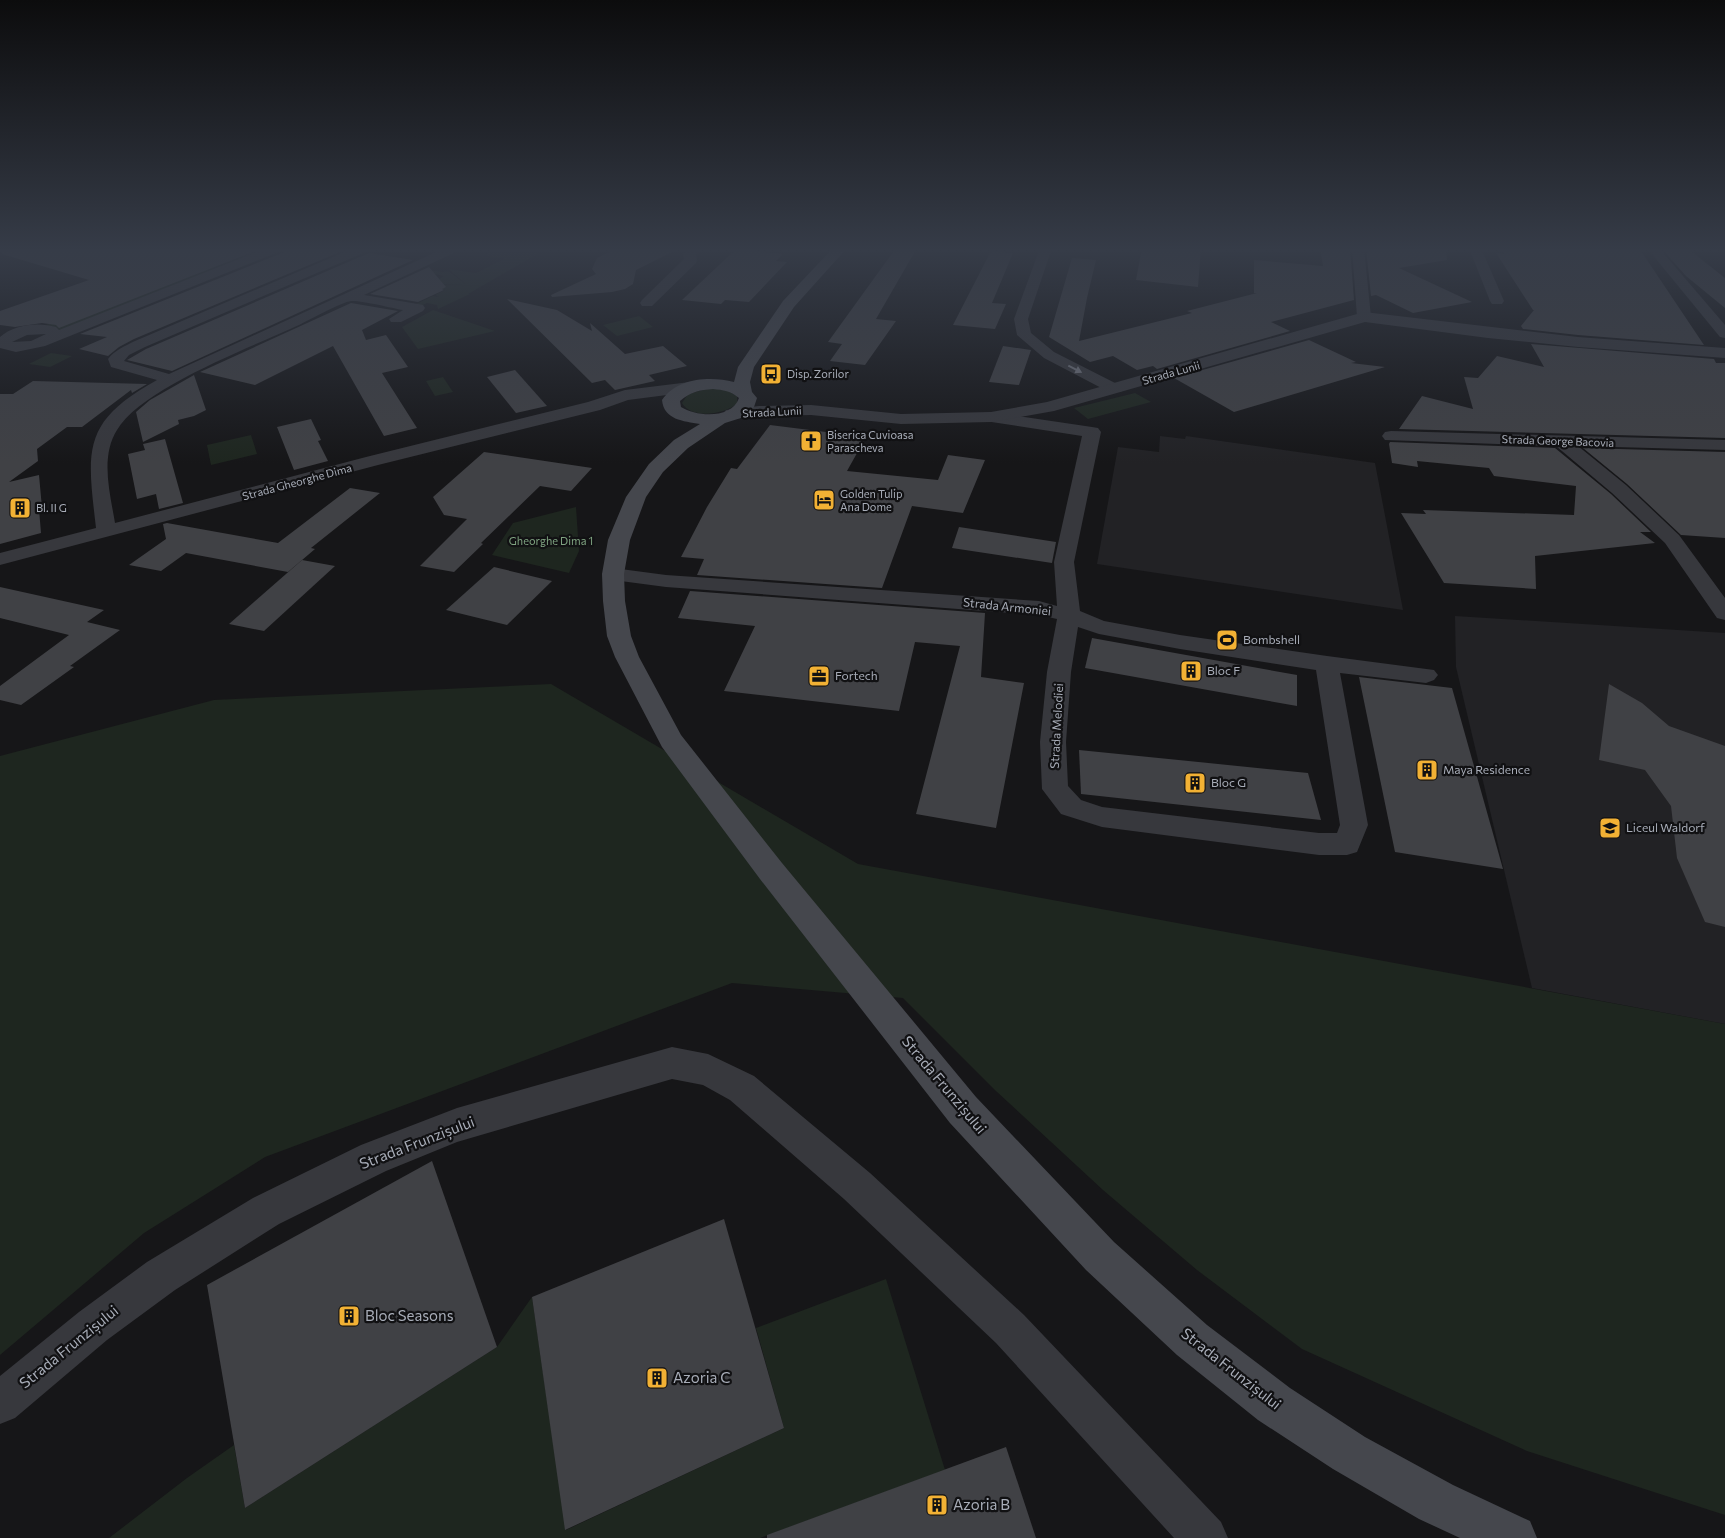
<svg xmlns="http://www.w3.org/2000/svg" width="1725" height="1538" viewBox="0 0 1725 1538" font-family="Commissioner,sans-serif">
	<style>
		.built { fill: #222225 }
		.green { fill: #1e261f }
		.building { fill: #404145 }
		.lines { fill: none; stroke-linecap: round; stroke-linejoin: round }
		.minor { fill: #37383d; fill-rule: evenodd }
		.tertiary { fill: #37383d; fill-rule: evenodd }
		.secondary { fill: #45474d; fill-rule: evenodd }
		.oneway { fill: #757881 }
		.labels { text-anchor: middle; stroke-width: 4.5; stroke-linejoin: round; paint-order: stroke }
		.far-street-label { font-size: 11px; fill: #a8adb8; stroke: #111113 }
		.far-poi-label { font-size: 11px; fill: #a8adb8; stroke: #111113; text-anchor: start }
		.far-park-label { font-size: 11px; fill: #7fa381; stroke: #111113 }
		.street-label { font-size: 12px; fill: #a8adb8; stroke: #111113 }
		.poi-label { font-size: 12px; fill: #a8adb8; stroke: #111113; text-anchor: start }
		.near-street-label { font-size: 15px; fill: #a8adb8; stroke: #111113 }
		.near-poi-label { font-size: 15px; fill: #a8adb8; stroke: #111113; text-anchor: start }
	</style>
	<rect width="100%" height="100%" fill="#161618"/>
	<g class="built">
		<polygon points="1160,436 1185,439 1186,436 1375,463 1403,610 1097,564 1118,447 1159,452"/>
		<polygon points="1455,616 1725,633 1725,1024 1532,988 1456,667"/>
	</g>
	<g class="green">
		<polygon points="254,248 270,248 65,329 59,330 43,326"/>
		<polygon points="491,248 548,248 468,294 470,294 438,309 437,305 427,303 418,307 416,304 433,296 439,297 435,295 445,290 426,285 464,285 431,284 444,276 426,272 430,270 443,272 448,271 466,284 448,269 476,273 504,259 485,255 496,249"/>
		<polygon points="433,310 495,331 418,349 402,327"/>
		<polygon points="639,316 653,327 617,336 603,325"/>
		<polygon points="51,353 72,356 50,367 29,364"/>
		<polygon points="443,377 453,392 435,396 426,381"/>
		<path d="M711,388l16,2 10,6v8c-13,10 -45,16 -55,-1l6,-9z"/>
		<polygon points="1135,393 1151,402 1088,419 1074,408"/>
		<polygon points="251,435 257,454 211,465 207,445"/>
		<polygon points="576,507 579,551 569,573 492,555 513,523"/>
		<polygon points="551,684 858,864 1725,1024 1725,1515 1527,1451 1302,1349 1197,1270 1103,1190 996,1091 903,998 732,983 265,1157 144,1233 0,1355 0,756 214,700"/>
		<polygon points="886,1279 945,1470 760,1538 109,1538 187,1478 234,1445 245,1508 497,1347 532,1297 566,1530 784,1428 756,1328"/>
	</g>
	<g class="building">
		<polygon points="3,248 263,248 59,328 56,325 42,323 15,327 0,325 0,311 89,280 2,254"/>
		<polygon points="285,248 347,249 134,339 119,347 108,356 79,349 107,337 80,334 282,253"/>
		<polygon points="628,248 676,250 636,270 633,284 625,289 612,292 552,297 551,295 596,274 592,269 597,258 611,251"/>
		<polygon points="896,248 917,248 876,319 896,321 865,365 830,361 842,344 828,342"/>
		<polygon points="1142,248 1201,248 1198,287 1136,280"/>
		<polygon points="1320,248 1350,248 1354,300 1271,322 1290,331 1157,369 1153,366 1137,370 1113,356 1090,362 1049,337 1072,258 1096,260 1087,298 1079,341 1192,313 1187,311 1257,293 1254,293 1254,260 1323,266"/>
		<polygon points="1366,248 1446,248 1447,260 1399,268 1472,302 1413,313 1376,295 1371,296"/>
		<polygon points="1501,248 1639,248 1704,345 1578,335 1523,329 1521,326 1534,310 1533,310 1496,253 1504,254"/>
		<polygon points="1661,248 1687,248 1725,278 1725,308 1686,276"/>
		<polygon points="736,249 783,254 776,261 787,262 749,302 725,300 721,304 682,300"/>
		<polygon points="991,251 1013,253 992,303 1006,304 995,329 953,325"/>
		<polygon points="369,253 413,260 172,371 127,360 146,349"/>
		<polygon points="429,267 446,287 442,289 444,290 418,302 370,294"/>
		<polygon points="507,299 557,310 592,331 590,323 625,354 663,346 687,366 649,375 655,381 615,390 605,380 592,383"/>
		<polygon points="351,303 398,311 362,330 366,340 386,335 408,367 382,373 417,428 384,436 333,346 255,385 200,372"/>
		<polygon points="1309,340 1356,362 1351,363 1385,367 1234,412 1174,378"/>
		<polygon points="1531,344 1714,359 1716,363 1725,363 1725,438 1399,429 1422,396 1473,409 1464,377 1478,378 1497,356 1544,367"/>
		<polygon points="1003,346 1031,350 1019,385 989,382"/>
		<polygon points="515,370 547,406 516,413 487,377"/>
		<polygon points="194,375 206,410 194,416 178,420 179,424 143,442 136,412 150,400"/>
		<polygon points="33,381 147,384 132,393 131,390 82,427 67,427 37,449 38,461 9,482 39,475 42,508 39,509 41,533 0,544 0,394 13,394"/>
		<polygon points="311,419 321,440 318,441 328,461 294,470 277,427"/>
		<polygon points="770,425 866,437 847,471 938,480 948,455 985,460 963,513 912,506 882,588 697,575 704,559 681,557 707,507 731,468 737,469"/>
		<polygon points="165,439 183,503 159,509 156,494 137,499 128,454 145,450 143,444"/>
		<polygon points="1390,442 1555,448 1611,494 1651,532 1640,532 1655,543 1535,556 1536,589 1444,583 1401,513 1426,514 1423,510 1574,515 1576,486 1494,476 1489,468 1417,461 1418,467 1392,463 1389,444"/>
		<polygon points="1583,448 1725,452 1725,538 1681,535 1627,484"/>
		<polygon points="484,452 592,468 571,491 540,486 481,543 483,544 454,572 420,566 467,519 444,515 433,497"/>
		<polygon points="350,488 380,493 311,548 315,549 288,572 186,553 161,571 129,565 166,539 163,524 167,523 278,543"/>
		<polygon points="959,527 1056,542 1052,563 952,548"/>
		<polygon points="302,560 335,566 264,631 229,624"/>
		<polygon points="494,567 552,581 507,625 446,610"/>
		<polygon points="0,587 104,610 87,622 120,630 70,666 74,667 21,705 0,700 0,686 69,635 0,618"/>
		<polygon points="690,591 985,613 981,677 1024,683 996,828 916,814 960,646 915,642 899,711 724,691 755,626 678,618"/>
		<polygon points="1092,638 1297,675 1297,706 1085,668"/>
		<polygon points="1359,677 1452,688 1503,869 1395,852"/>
		<polygon points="1609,684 1642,703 1669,726 1725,746 1725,927 1705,922 1677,858 1671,806 1645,770 1599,760"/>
		<polygon points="1079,750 1308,773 1321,820 1081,794"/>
		<polygon points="432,1161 497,1347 245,1508 207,1285"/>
		<polygon points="724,1219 784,1428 565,1530 532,1297"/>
		<polygon points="1006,1447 1036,1538 767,1538 767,1535"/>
	</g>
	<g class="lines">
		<g class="minor">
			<path d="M267,248h16l-2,3 -236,95 -29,6 -16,-4v-11c15,-13 38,-15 56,-10l3,3zM46,334l-15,7 -19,1 15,-7z"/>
			<path d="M354,248h16l-2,3 -223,96 -16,8 -5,6 45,13 276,-126h15l-2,3 -94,44 54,9 5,1 2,3 -2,3 -22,11h-10l-2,-3 14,-9c-11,-2 -43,-10 -52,-9 -9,1 -42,19 -52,24 -45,21 -158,63 -182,105 -17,27 -7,63 -2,93l251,-66 222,-55 37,-12 65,-8 6,2 2,3 -2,3 -6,2 -62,8 -28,10 -222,55 -378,100v-12l96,-25c-9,-78 -15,-106 61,-148l-46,-13 -3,-8c7,-9 17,-13 27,-18z"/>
			<polygon points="689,248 703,248 696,255 697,260 696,263 652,306 642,306 640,303 642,300 684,259 683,254"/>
			<polygon points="1040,248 1052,248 1028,319 1031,333 1054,352 1121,386 1123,389 1121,392 1109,392 1044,358 1017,335 1014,319"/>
			<polygon points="1352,248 1364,248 1371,317 1369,320 1359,320 1357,317"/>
			<polygon points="1469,248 1481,248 1504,301 1502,304 1492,304 1490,301"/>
			<polygon points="1647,248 1659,248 1725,325 1725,338 1720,337"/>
			<path d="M991,412l101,15 6,1 3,4 -27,130 6,49 24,10 76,14 147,21 107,14 4,5 -4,5 -8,3 -86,-10 28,152 -11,27 -10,3h-28l-217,-28 -41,-13 -19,-25 -2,-47 7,-70 10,-53 -18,-4 -373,-28 -53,-7 -7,-2 -4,-4 4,-4 7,-2 53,7 373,26 18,5 -3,-44 28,-126 -97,-15 -3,-4 3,-4zM1078,627l21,7 81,15 136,21 24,155 -3,8h-18l-217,-26 -21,-7 -13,-14 -2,-44 5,-70z"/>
			<polygon points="1391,431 1725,440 1725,450 1578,446 1626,485 1679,535 1725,598 1725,620 1717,618 1665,543 1612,493 1556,446 1385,440 1382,436 1385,432"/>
			<polygon points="672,1047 708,1054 754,1076 870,1173 1024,1315 1221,1522 1228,1538 1174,1538 996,1343 844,1199 730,1100 703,1085 672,1079 457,1142 386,1171 279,1224 175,1290 107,1340 15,1418 0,1424 0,1376 79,1312 147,1262 253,1198 361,1145 457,1108"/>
		</g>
		<polygon class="tertiary" points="1364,312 1578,337 1725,348 1725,358 1578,347 1488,338 1365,322 1054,411 991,422 901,424 811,415 759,416 732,419 726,418 723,414 726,410 759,406 811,405 901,414 991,412 1047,402"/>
		<path class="secondary" d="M833,248h14l-53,59 -40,60 -4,15 2,10 5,6 -3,9 -10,10 -19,6 -37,25 -25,24 -17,25 -16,43 -6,34 1,27 6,35 8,21 42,78 101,128 194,234 138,145 93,83 83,63 75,49 88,48 77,36 7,17h-77l-41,-19 -86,-50 -75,-49 -81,-65 -91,-85 -136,-147 -190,-244 -98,-132 -47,-90 -8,-21 -4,-35 -1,-27 6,-34 18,-43 23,-33 25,-24 26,-16c-17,-3 -36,-4 -38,-24 15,-22 48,-24 72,-18l4,-15 45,-66zM713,389c10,1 18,2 26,9 -7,21 -42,19 -58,9l-1,-6c10,-9 20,-11 33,-12z"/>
	</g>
	<defs><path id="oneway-solid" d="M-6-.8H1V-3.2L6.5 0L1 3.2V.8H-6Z" transform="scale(1.25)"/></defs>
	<use class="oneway" href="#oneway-solid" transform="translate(1075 369) rotate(27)"/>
	<linearGradient id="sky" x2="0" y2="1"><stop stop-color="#0c0c0d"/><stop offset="0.54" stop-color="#363c48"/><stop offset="1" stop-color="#363c48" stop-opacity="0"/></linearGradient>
	<rect width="1725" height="463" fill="url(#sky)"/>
	<defs>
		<g id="bus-square" transform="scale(1.125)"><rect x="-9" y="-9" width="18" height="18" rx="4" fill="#f2b134" stroke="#111113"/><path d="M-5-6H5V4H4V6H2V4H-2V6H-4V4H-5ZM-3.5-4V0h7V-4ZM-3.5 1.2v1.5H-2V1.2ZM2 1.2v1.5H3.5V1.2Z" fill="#111"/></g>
		<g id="church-square" transform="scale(1.125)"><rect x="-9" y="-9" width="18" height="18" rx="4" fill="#f2b134" stroke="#111113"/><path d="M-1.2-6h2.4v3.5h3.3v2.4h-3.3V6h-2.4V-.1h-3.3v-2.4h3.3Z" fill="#111"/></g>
		<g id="hotel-square" transform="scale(1.125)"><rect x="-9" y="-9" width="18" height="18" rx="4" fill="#f2b134" stroke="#111113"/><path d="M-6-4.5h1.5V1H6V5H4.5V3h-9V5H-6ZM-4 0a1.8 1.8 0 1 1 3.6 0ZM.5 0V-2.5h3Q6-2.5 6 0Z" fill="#111"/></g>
		<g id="building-square" transform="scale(1.125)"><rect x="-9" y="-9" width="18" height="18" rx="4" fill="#f2b134" stroke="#111113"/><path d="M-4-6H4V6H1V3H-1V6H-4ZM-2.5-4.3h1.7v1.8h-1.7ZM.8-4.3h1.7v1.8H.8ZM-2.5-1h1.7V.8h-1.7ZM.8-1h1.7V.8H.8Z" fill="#111"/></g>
		<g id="stadium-square" transform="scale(1.125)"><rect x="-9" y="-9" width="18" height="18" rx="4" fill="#f2b134" stroke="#111113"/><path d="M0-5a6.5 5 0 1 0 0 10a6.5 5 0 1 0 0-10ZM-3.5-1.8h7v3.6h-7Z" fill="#111"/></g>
		<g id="office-square" transform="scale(1.125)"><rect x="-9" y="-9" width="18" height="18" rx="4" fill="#f2b134" stroke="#111113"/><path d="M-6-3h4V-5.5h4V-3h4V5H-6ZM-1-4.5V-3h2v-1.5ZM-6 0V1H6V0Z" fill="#111"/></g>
		<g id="school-square" transform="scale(1.125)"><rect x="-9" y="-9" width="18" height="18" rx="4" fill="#f2b134" stroke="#111113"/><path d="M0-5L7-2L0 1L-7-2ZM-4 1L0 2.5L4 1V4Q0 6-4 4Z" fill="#111"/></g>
	</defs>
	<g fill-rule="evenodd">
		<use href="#bus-square" x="771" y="374"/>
		<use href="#church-square" x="811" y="441"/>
		<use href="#hotel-square" x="824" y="500"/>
		<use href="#building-square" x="20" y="508"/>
		<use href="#stadium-square" x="1227" y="640"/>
		<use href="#building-square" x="1191" y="671"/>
		<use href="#office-square" x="819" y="676"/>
		<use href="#building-square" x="1427" y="770"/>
		<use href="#building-square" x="1195" y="783"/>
		<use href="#school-square" x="1610" y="828"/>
		<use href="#building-square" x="349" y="1316"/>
		<use href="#building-square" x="657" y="1378"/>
		<use href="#building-square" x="937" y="1505"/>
	</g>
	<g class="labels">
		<g class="far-street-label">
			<text transform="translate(1171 373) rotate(-16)" y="4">Strada Lunii</text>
			<text transform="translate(772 412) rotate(-3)" y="4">Strada Lunii</text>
			<text transform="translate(1558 441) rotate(2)" y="4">Strada George Bacovia</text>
			<text transform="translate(297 482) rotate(-15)" y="4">Strada Gheorghe Dima</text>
		</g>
		<g class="far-poi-label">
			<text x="787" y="378">Disp. Zorilor</text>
			<text x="827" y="439">Biserica Cuvioasa<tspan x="827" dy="13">Parascheva</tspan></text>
			<text x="840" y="498">Golden Tulip<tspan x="840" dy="13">Ana Dome</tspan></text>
			<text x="36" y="512">Bl. II G</text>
		</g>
		<g class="far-park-label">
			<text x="551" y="545">Gheorghe Dima 1</text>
		</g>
		<g class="street-label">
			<text transform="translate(1007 607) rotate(6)" y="4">Strada Armoniei</text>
			<text transform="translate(1057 726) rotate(-87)" y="4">Strada Melodiei</text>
		</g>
		<g class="poi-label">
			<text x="1243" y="644">Bombshell</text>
			<text x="1207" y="675">Bloc F</text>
			<text x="835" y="680">Fortech</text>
			<text x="1443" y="774">Maya Residence</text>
			<text x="1211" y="787">Bloc G</text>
			<text x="1626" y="832">Liceul Waldorf</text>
		</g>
		<g class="near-street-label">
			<text transform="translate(944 1085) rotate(50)" y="5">Strada Frunzișului</text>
			<text transform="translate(417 1143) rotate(-21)" y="5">Strada Frunzișului</text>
			<text transform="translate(69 1347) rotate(-39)" y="5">Strada Frunzișului</text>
			<text transform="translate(1231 1369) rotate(38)" y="5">Strada Frunzișului</text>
		</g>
		<g class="near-poi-label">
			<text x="365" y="1321">Bloc Seasons</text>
			<text x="673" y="1383">Azoria C</text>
			<text x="953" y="1510">Azoria B</text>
		</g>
	</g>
</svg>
